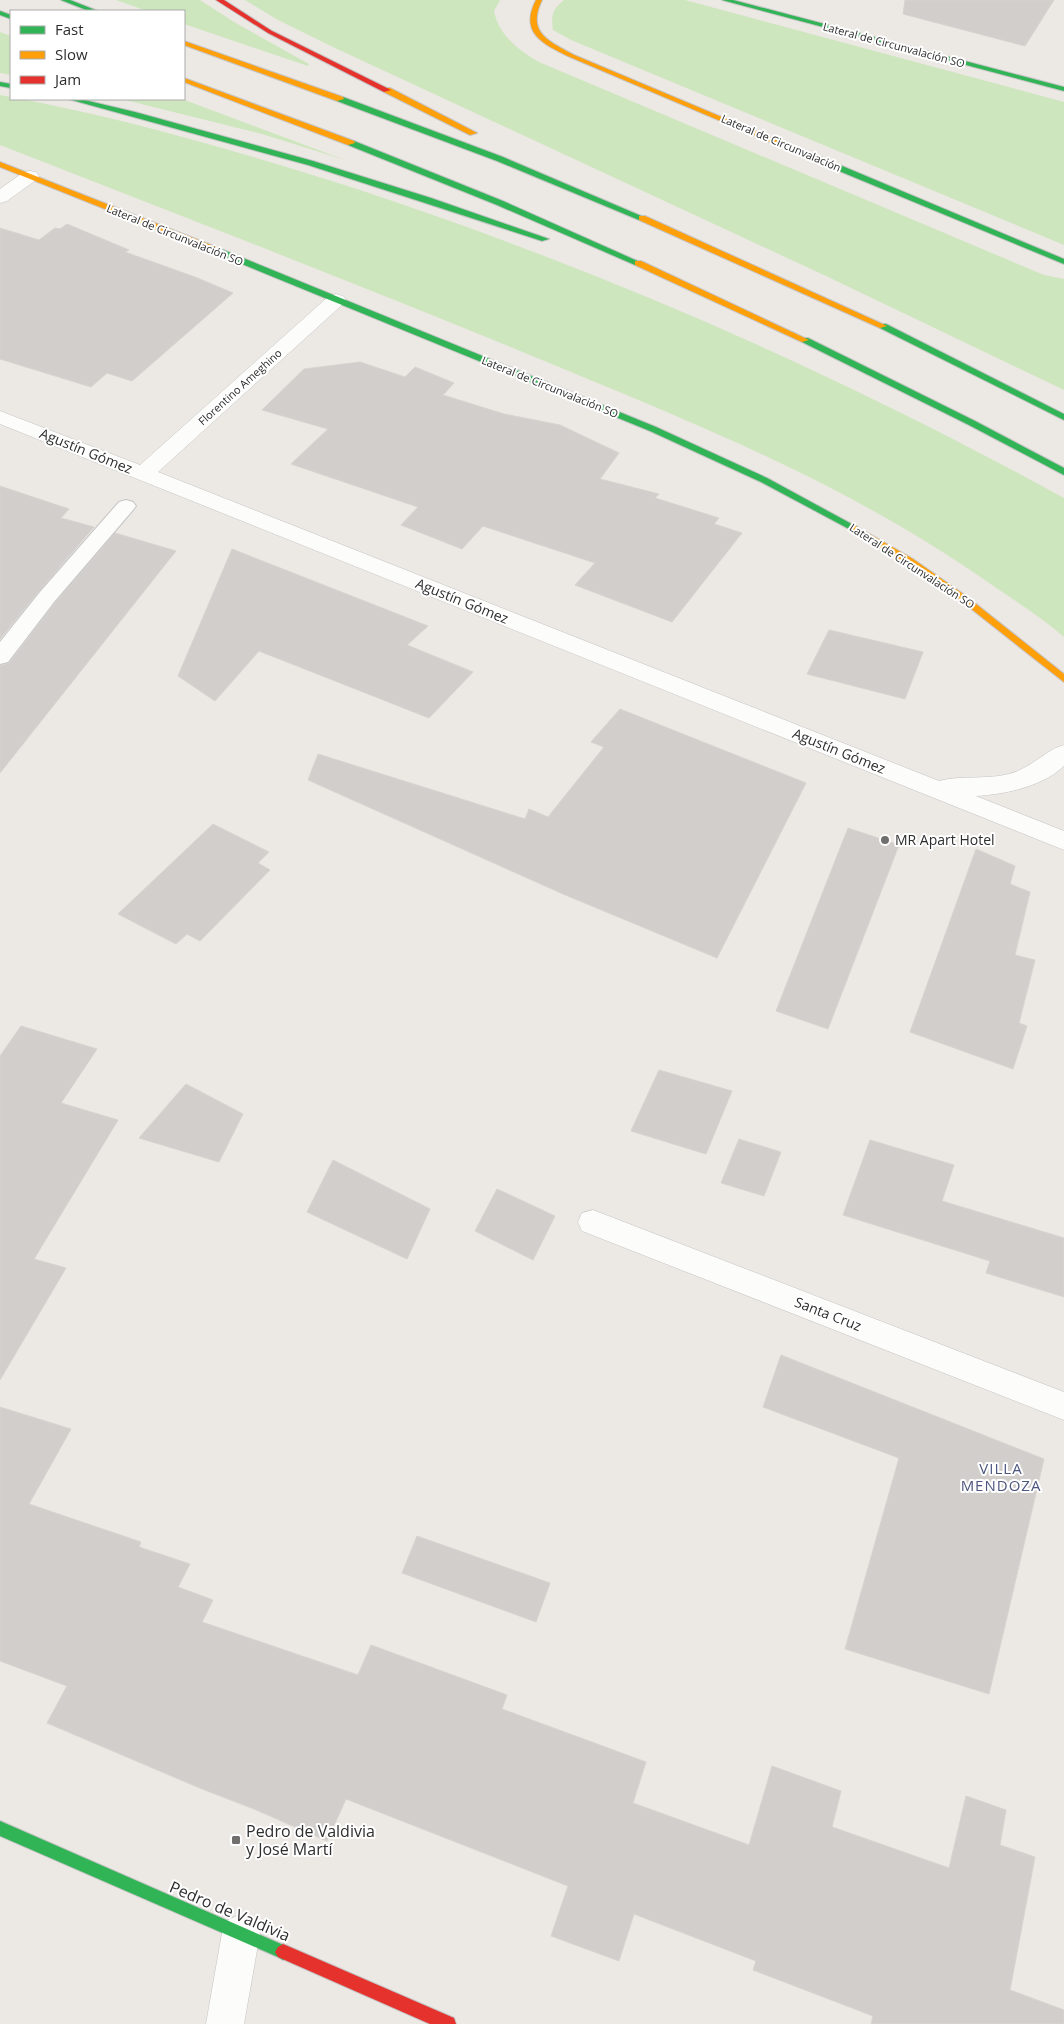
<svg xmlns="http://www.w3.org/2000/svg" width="1064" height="2024" viewBox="0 0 1064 2024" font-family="'Open Sans',sans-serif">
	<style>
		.green { fill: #cee6be }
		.building { fill: #d1cecb; stroke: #d7d4d0 }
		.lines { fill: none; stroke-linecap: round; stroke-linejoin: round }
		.lane-casing { stroke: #c5c4c5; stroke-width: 2 }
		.street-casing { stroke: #c5c4c5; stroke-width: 1 }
		.fast-casing { stroke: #c5c4c5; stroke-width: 2 }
		.slow-casing { stroke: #c5c4c5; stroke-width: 2 }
		.jam-casing { stroke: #c5c4c5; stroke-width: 2 }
		.lane { fill: #fcfcfb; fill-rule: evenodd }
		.street { fill: #fcfcfb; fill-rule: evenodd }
		.fast { fill: #30b455; fill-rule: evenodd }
		.slow { fill: #ff9f0a; fill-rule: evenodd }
		.jam { fill: #e5322d; fill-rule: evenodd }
		.poi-dot { fill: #706f6e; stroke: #fff; stroke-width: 2 }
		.labels { text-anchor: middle; stroke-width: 4; stroke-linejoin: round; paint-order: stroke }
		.far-street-label { font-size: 11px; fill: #2e2e2e; stroke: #fff }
		.street-label { font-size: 14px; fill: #2e2e2e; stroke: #fff }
		.poi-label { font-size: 14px; fill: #2e2e2e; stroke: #fff; text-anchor: start }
		.neighbourhood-label { font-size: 15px; letter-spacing: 1px; fill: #4d5680; stroke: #fff }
		.near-poi-label { font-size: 16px; fill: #2e2e2e; stroke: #fff; text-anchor: start }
		.near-street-label { font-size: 16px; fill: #2e2e2e; stroke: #fff }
	</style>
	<rect width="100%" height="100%" fill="#ece8e4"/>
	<g class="green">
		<polygon points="116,0 200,0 234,22 309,64 308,66 184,24 184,11 147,11"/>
		<path d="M245,0h255l-6,11c4,23 25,40 45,51l505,213 20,4v111l-238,-114 -491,-228 -57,-28z"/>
		<path d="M564,0h121l379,102v143l-493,-205 -18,-10c-2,-16 -1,-20 11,-30z"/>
		<polygon points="0,32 11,36 11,75 0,73"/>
		<path d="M0,95c117,21 238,56 354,93 246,81 483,185 710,310v139c-22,-19 -47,-35 -72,-52 -132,-93 -273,-152 -421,-213 -189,-79 -380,-152 -571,-227z"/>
		<polygon points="121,99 182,99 345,160 262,134"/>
	</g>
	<g class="building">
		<polygon points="905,0 1054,0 1025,46 903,14"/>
		<polygon points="67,224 129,250 125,252 195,277 233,293 132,381 107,373 91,387 0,359 0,228 39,240 55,228 60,229"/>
		<polygon points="360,362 405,377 415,367 454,383 443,395 504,414 560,425 619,453 600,479 659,494 655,498 719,518 714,524 742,533 672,622 575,585 595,563 483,526 462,549 401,525 418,507 291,464 328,429 262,410 304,369"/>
		<polygon points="0,486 69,509 61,518 94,527 39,591 0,639"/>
		<polygon points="115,533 176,551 0,773 0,666 9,663 55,603"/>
		<polygon points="232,549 428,626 407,645 473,672 429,718 259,651 215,701 178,676"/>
		<polygon points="829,630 923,652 905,699 807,674"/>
		<polygon points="620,709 806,783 717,958 563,894 308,780 318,754 525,819 529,809 548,817 604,747 591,742"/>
		<polygon points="213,824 269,852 258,863 270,870 200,941 187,934 176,944 118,914"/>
		<polygon points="848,828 899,845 828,1029 776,1011"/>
		<polygon points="976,849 1015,866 1010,884 1030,892 1015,955 1035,960 1019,1023 1027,1026 1013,1069 910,1032"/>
		<polygon points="21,1026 97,1049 61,1103 118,1120 34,1259 66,1268 0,1380 0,1056"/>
		<polygon points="659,1070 732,1091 706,1154 631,1131"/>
		<polygon points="186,1084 243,1114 219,1162 139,1138"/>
		<polygon points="739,1139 781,1152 764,1196 721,1183"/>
		<polygon points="870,1140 954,1165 942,1201 1064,1238 1064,1297 986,1273 990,1261 843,1215"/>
		<polygon points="333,1160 430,1209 407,1259 307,1212"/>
		<polygon points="497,1189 555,1216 533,1260 475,1231"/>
		<polygon points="781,1355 1044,1459 989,1694 845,1649 899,1458 763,1407"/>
		<polygon points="0,1407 71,1429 29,1504 141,1542 139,1547 190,1564 178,1587 213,1600 202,1622 358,1675 371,1645 507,1695 502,1709 646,1762 633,1803 749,1845 772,1766 841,1791 832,1827 949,1868 966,1796 1006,1810 1000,1845 1035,1857 1010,1990 1064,2010 1064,2024 871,2024 873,2016 753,1970 756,1961 634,1914 619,1961 551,1936 568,1886 346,1799 327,1841 254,1809 202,1789 47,1723 67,1686 0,1661"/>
		<polygon points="417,1536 550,1583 536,1622 402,1573"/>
	</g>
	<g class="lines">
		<g class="lane-casing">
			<polygon id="lane" points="126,500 133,502 136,506 133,510 54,602 8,662 0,664 0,642 40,592 119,502"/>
		</g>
		<g class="street-casing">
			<g id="street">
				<polygon points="30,171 36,172 39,176 36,180 7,201 0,203 0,189 24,172"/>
				<path d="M336,294l7,2 3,4 -3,4 -185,168 781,309c21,-6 47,-1 70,-7 23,-6 36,-24 55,-29v21c-23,21 -58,28 -88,30l88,35v19l-1064,-426v-13l140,54 189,-169z"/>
				<polygon points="593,1210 1064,1392 1064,1420 582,1231 578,1222 582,1213"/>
				<polygon points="241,1914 254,1920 260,1933 244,2024 206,2024 222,1933 228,1920"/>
			</g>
		</g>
		<g class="fast-casing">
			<g id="fast">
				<polygon points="61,0 70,0 98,11 89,11"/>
				<polygon points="722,0 733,0 1064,87 1064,91"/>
				<polygon points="0,11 11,15 11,19 0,15"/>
				<polygon points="0,82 11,84 11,88 0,86"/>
				<polygon points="337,97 343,97 503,157 646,218 639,220 497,161 337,101"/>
				<polygon points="68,99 80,99 135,112 313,161 431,198 549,239 542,241 308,165"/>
				<polygon points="348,141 354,141 503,201 642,263 635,265 497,205 348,145"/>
				<polygon points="798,150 804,150 1064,259 1064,264 798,154"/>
				<polygon points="215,249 221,249 656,427 767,478 859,528 857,530 851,530 761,482 650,431 215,253"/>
				<polygon points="880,324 886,324 1064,414 1064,420 880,328"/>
				<polygon points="802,338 808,338 975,421 1064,468 1064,475 969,425 802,342"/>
				<polygon points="0,1821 288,1947 291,1952 288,1957 283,1960 278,1957 0,1836"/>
			</g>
		</g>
		<g class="slow-casing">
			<g id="slow">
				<path d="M536,0h6c-16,33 7,41 32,55l231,97 -7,2 -228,-97c-27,-13 -51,-24 -34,-57z"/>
				<polygon points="184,41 343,97 344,99 337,101 184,45"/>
				<polygon points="184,78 354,141 355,143 348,145 184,82"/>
				<polygon points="384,88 390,88 477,133 470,135 384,92"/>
				<polygon points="0,162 221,249 222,251 215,253 0,167"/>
				<polygon points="639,216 645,216 887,326 880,328 639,220"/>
				<polygon points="635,261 641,261 809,340 802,342 635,265"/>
				<polygon points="854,525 913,559 966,596 1064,674 1064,682 960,600 906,563 851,530 851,526"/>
			</g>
		</g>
		<g class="jam-casing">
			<g id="jam">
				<polygon points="216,0 224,0 272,31 391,90 384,92 268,33"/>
				<polygon points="283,1944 454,2018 456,2024 430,2024 278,1957 275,1952 278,1947"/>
			</g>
		</g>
		<use href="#lane" class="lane"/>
		<use href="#street" class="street"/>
		<use href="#fast" class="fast"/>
		<use href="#slow" class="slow"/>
		<use href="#jam" class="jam"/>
	</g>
	<g class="poi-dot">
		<circle cx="885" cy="840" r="5"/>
		<rect x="231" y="1835" width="10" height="10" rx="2.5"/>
	</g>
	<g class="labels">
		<g class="far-street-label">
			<text transform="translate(894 45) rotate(15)" y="4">Lateral de Circunvalación SO</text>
			<text transform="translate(781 143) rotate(23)" y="4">Lateral de Circunvalación</text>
			<text transform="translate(175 235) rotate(22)" y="4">Lateral de Circunvalación SO</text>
			<text transform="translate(240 387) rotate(-42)" y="4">Florentino Ameghino</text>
			<text transform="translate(550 387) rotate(22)" y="4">Lateral de Circunvalación SO</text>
			<text transform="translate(912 566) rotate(33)" y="4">Lateral de Circunvalación SO</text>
		</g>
		<g class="street-label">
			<text transform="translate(86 451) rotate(22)" y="5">Agustín Gómez</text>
			<text transform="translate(462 601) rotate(22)" y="5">Agustín Gómez</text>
			<text transform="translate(839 751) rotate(22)" y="5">Agustín Gómez</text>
			<text transform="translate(828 1314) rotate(21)" y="5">Santa Cruz</text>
		</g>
		<g class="poi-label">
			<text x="895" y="845">MR Apart Hotel</text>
		</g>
		<g class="neighbourhood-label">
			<text x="1001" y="1474">VILLA<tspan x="1001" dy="17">MENDOZA</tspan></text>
		</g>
		<g class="near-poi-label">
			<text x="246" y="1837">Pedro de Valdivia<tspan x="246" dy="18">y José Martí</tspan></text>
		</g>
		<g class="near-street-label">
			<text transform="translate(230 1911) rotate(23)" y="6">Pedro de Valdivia</text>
		</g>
	</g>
	<rect x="10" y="10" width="175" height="90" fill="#ffffff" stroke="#ababab"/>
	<rect x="20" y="26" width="25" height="8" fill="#30b455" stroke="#ababab"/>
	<text x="55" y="35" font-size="15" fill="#2e2e2e">Fast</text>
	<rect x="20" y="51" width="25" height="8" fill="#ff9f0a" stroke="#ababab"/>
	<text x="55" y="60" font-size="15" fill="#2e2e2e">Slow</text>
	<rect x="20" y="76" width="25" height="8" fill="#e5322d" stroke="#ababab"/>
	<text x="55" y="85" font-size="15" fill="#2e2e2e">Jam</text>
</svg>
